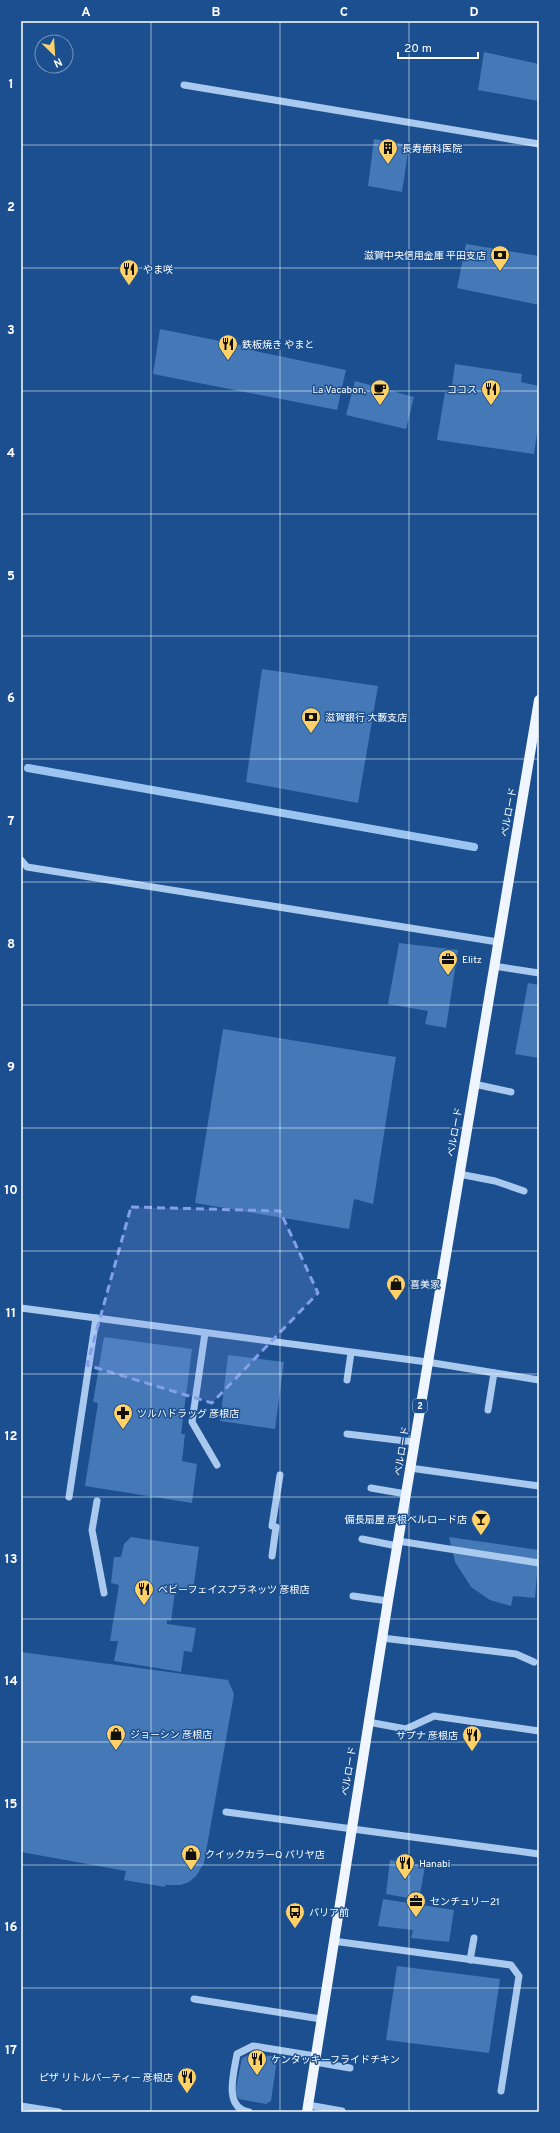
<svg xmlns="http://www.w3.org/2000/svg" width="560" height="2133" viewBox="0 0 560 2133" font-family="Overpass,'Noto Sans JP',sans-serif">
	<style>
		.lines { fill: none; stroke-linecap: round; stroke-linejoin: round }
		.stream { stroke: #9cc4f0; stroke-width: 8 }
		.building { fill: #4478b7 }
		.minor { stroke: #a9c9ee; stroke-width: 7 }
		.major { stroke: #f0f6ff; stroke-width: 10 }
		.marked { fill: #839eea; fill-opacity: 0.2; stroke: #839eea; stroke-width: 3; stroke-dasharray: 8 5; stroke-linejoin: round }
		.grid { fill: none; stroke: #fff; stroke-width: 1; stroke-opacity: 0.55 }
		.labels { text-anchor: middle; stroke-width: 3; stroke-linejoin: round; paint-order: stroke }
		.shield { fill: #1b4f8f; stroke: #bbcadd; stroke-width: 1 }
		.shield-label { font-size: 9px; font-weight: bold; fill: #fff }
		.poi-label { font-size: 10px; fill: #fff; stroke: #1b4f8f; text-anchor: start }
		.street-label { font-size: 10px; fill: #fff; stroke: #1b4f8f }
		.neatline { fill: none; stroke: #fff; stroke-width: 1.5 }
		.grid-label { font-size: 13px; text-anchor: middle; font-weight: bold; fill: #fff }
	</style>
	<rect width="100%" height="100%" fill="#1b4f8f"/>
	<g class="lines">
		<polyline class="stream" points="28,768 474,847"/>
	</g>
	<g class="building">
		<polygon points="484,52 539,64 539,101 478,90"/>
		<polygon points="374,139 409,145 402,192 368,186"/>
		<polygon points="466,244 539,256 539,305 457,288"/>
		<polygon points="160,329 255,348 255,351 346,370 337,410 153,374"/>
		<polygon points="455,364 522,374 521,382 539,386 539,419 534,454 437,440 445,392 451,393"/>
		<polygon points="355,381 414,397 406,429 346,415"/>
		<polygon points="262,669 378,686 358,803 246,782"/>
		<polygon points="399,943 458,950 446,1028 425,1024 428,1011 388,1004"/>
		<polygon points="528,983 539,985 539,1058 515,1054"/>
		<polygon points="223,1029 396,1057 373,1204 354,1199 349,1229 195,1203"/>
		<polygon points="104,1337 192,1349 181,1434 185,1434 182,1461 197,1464 192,1503 85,1486 98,1403 93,1402"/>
		<polygon points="228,1355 284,1362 275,1429 220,1421"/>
		<polygon points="131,1537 199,1547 193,1590 172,1588 171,1592 175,1592 171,1621 167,1620 167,1624 196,1628 192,1652 184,1651 181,1672 114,1661 118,1641 110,1641 119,1585 111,1583 114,1557 121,1557 124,1544"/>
		<polygon points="449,1537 539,1550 535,1598 513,1596 511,1606 490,1600 471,1587 455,1562"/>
		<polygon points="21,1652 228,1680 234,1694 204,1863 196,1876 189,1882 181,1885 165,1885 165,1887 124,1880 126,1871 21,1852"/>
		<polygon points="390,1860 425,1866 419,1900 386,1894"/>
		<polygon points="383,1899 454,1910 449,1942 411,1938 413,1930 378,1926"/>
		<polygon points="397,1966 500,1979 489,2053 386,2040"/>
		<polygon points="249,2055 274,2056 277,2059 271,2101 266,2104 239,2099 235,2093 242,2058"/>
	</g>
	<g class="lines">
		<g class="minor">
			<polyline points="184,85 539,144"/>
			<polyline points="21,860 27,867 498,942"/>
			<polyline points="494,966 539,973"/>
			<polyline points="474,1084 511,1092"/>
			<polyline points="459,1174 495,1181 524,1191"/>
			<polyline points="21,1308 427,1362 539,1380"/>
			<polyline points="205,1333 192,1422 217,1465"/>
			<polyline points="347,1380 351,1353"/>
			<polyline points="488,1410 494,1373"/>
			<polyline points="347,1434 414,1442"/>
			<polyline points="410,1468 539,1486"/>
			<polyline points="371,1488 406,1494"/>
			<polyline points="69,1497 96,1318"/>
			<polyline points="97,1501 92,1530 104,1593"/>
			<polyline points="272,1526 280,1475"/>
			<polyline points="362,1539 397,1546"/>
			<polyline points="398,1541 539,1563"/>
			<polyline points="272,1556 276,1527"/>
			<polyline points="353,1596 388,1601"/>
			<polyline points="382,1638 516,1654 534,1662"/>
			<polyline points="368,1722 406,1729 434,1716 539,1731"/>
			<polyline points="226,1812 539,1854"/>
			<polyline points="333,1941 511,1965 519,1976 501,2091"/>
			<polyline points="470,1960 474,1938"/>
			<polyline points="194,1999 321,2019"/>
			<polyline points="315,2062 350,2068"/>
			<polyline points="308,2105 342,2111"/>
			<polyline points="21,2106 59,2112"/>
			<path d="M249,2112c-26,-4 -15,-40 -12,-58l16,-8 62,10"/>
		</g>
		<polyline class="major" points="307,2112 388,1601 539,700"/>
	</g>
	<path class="marked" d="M131,1207l149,4 38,82 -106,110 -125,-38z"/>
	<path class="grid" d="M151,21v2091M280,21v2091M409,21v2091M21,145h518M21,268h518M21,391h518M21,514h518M21,636h518M21,759h518M21,882h518M21,1005h518M21,1128h518M21,1251h518M21,1374h518M21,1497h518M21,1619h518M21,1742h518M21,1865h518M21,1988h518"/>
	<defs>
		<g id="building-pin" transform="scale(1)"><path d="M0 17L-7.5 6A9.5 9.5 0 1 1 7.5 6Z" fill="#ffd166" stroke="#1b4f8f"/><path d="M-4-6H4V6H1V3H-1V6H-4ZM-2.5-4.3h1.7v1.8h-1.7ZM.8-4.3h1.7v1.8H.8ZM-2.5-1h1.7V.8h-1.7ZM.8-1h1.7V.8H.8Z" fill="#111"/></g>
		<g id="bank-pin" transform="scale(1)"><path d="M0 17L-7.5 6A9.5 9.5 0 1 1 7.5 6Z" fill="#ffd166" stroke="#1b4f8f"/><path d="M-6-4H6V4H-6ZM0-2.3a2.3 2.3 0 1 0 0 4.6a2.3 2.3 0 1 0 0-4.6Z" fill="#111"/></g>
		<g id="restaurant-pin" transform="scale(1)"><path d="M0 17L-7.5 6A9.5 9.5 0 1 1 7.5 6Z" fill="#ffd166" stroke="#1b4f8f"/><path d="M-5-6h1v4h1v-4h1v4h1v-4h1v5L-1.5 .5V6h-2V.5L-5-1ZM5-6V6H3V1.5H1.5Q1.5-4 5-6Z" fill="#111"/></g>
		<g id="cafe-pin" transform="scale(1)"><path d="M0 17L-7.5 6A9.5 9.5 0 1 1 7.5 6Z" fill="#ffd166" stroke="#1b4f8f"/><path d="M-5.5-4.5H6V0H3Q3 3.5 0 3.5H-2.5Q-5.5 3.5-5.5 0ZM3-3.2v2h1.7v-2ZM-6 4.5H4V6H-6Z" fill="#111"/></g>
		<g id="office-pin" transform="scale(1)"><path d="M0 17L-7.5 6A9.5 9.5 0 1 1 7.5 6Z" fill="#ffd166" stroke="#1b4f8f"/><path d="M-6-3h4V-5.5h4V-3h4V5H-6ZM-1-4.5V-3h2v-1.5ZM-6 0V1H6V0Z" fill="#111"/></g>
		<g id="shop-pin" transform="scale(1)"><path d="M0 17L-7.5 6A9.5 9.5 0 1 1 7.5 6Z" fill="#ffd166" stroke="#1b4f8f"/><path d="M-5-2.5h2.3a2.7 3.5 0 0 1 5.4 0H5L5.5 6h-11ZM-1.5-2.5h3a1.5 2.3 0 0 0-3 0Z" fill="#111"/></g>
		<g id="pharmacy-pin" transform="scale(1)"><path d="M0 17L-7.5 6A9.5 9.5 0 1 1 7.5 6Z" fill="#ffd166" stroke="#1b4f8f"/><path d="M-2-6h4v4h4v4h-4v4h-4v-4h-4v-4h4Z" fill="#111"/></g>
		<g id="bar-pin" transform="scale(1)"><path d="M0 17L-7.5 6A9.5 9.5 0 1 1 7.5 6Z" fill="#ffd166" stroke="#1b4f8f"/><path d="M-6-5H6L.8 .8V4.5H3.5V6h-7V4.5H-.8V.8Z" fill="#111"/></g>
		<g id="bus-pin" transform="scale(1)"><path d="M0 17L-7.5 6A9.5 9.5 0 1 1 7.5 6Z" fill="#ffd166" stroke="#1b4f8f"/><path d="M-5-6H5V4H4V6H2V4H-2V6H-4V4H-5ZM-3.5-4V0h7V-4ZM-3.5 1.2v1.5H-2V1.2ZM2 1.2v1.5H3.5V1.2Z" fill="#111"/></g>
	</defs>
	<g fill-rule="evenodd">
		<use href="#building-pin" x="388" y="148"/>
		<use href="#bank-pin" x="500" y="255"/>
		<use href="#restaurant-pin" x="129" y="269"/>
		<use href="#restaurant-pin" x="228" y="344"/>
		<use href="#cafe-pin" x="380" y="389"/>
		<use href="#restaurant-pin" x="491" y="389"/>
		<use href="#bank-pin" x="311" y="717"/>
		<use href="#office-pin" x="448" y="959"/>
		<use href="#shop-pin" x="396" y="1284"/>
		<use href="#pharmacy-pin" x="123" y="1413"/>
		<use href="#bar-pin" x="481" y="1519"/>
		<use href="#restaurant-pin" x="144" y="1589"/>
		<use href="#shop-pin" x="116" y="1734"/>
		<use href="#restaurant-pin" x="472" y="1735"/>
		<use href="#shop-pin" x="191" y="1854"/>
		<use href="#restaurant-pin" x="405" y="1863"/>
		<use href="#office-pin" x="416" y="1901"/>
		<use href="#bus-pin" x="295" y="1912"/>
		<use href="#restaurant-pin" x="257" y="2059"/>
		<use href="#restaurant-pin" x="187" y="2077"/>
	</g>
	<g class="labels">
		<rect class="shield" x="413" y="1399" width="14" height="14" rx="3"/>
		<g class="shield-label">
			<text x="420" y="1409">2</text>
		</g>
		<g class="poi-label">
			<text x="402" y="152">長寿歯科医院</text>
			<text x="486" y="259" text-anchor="end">滋賀中央信用金庫 平田支店</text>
			<text x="143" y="273">やま咲</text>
			<text x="242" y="348">鉄板焼き やまと</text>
			<text x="366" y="393" text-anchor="end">La Vacabon,</text>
			<text x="477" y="393" text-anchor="end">ココス</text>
			<text x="325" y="721">滋賀銀行 大藪支店</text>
			<text x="462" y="963">Elitz</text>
			<text x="410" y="1288">喜美家</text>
			<text x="137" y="1417">ツルハドラッグ 彦根店</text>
			<text x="467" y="1523" text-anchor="end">備長扇屋 彦根ベルロード店</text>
			<text x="158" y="1593">ベビーフェイスプラネッツ 彦根店</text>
			<text x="130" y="1738">ジョーシン 彦根店</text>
			<text x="458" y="1739" text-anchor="end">サプナ 彦根店</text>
			<text x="205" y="1858">クイックカラーQ パリヤ店</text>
			<text x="419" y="1867">Hanabi</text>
			<text x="430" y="1905">センチュリー21</text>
			<text x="309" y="1916">パリア前</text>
			<text x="271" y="2063">ケンタッキーフライドチキン</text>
			<text x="173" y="2081" text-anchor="end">ピザ リトルパーティー 彦根店</text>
		</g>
		<g class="street-label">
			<text transform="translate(508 812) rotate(-80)" y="4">ベルロード</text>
			<text transform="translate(454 1132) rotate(-81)" y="4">ベルロード</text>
			<text transform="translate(401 1451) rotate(-81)" y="4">ベルロード</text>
			<text transform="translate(348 1771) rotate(-81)" y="4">ベルロード</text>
		</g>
	</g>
	<rect width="560" height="2133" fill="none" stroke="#1b4f8f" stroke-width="44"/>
	<g transform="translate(54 54) rotate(155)"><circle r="19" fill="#1b4f8f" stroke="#7695bc"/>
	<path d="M0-3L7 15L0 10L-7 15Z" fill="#ffd166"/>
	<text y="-6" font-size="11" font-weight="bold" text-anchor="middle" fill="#ffffff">N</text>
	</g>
	<path d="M398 52v6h80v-6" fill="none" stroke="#ffffff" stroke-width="2"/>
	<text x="404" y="52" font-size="12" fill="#ffffff" stroke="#1b4f8f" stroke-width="3" paint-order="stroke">20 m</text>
	<rect x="22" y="22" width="516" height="2089" class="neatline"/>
	<g class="grid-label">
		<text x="86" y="16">A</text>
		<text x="216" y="16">B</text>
		<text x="344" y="16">C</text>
		<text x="474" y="16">D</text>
		<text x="11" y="88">1</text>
		<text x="11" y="211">2</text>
		<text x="11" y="334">3</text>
		<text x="11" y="457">4</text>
		<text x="11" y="580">5</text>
		<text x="11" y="702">6</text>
		<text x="11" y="825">7</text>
		<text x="11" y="948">8</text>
		<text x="11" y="1071">9</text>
		<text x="11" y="1194">10</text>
		<text x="11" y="1317">11</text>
		<text x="11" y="1440">12</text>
		<text x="11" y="1563">13</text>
		<text x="11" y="1685">14</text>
		<text x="11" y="1808">15</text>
		<text x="11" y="1931">16</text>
		<text x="11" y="2054">17</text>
	</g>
</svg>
